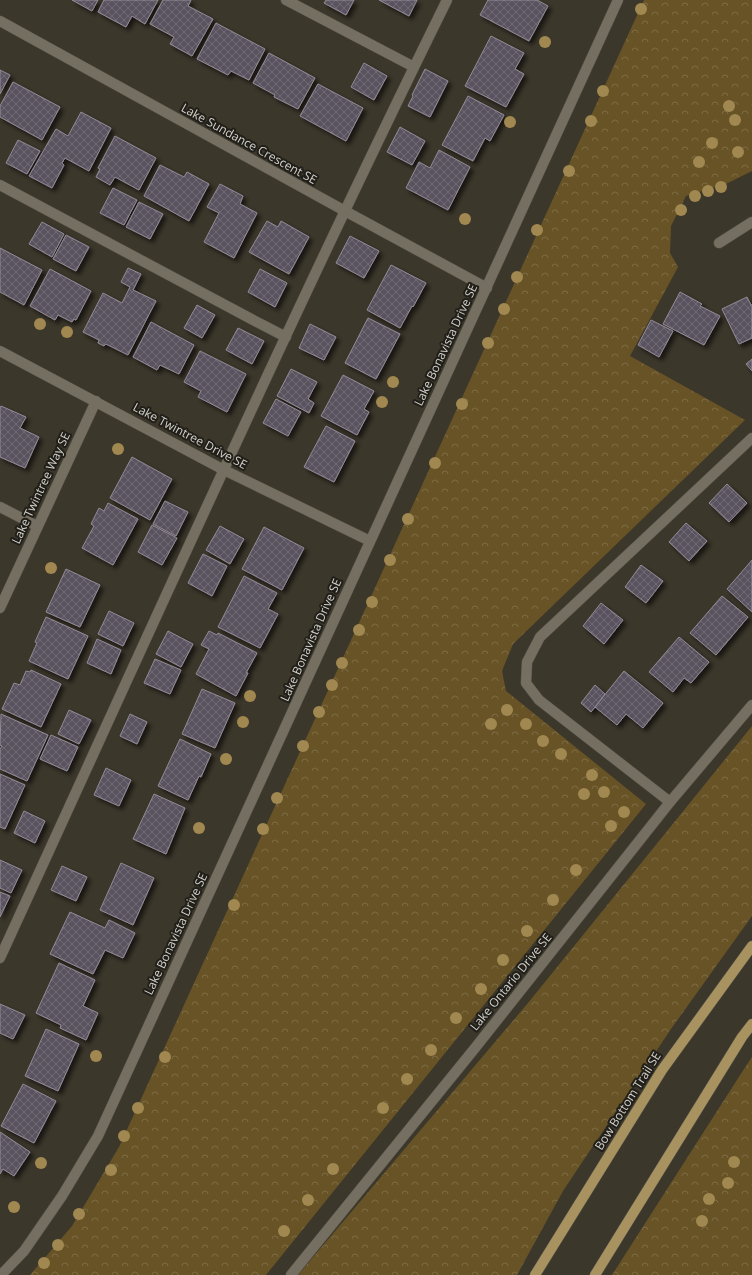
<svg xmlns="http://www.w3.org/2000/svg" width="752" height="1275" viewBox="0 0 752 1275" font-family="'Open Sans',sans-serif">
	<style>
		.park { fill: url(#park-crowns) }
		.building { fill: url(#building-cross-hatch); stroke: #938b98; filter: url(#shadow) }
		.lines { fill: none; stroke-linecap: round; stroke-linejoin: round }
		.minor-casing { stroke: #58544a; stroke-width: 11 }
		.major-casing { stroke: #58544a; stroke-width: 11 }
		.minor { stroke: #756f61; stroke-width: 10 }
		.major { stroke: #a89260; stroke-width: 10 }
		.tree { fill: #a18850 }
		.labels { text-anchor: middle; stroke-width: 4; stroke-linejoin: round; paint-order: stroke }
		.street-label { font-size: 12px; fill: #d4d1ca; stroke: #211f19 }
	</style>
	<defs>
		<pattern id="park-crowns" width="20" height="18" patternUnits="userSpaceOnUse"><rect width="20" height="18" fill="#675325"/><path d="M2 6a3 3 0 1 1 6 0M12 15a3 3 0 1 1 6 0" fill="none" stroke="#7c6b43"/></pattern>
		<pattern id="building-cross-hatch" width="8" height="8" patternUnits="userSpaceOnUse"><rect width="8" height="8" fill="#59525e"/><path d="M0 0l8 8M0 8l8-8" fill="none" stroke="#706a74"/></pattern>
		<filter id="shadow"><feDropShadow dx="3.5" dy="3.5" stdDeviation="2" flood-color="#0009"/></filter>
	</defs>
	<rect width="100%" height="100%" fill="#3c372b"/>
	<g class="park">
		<polygon points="644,0 752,0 752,171 728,183 686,196 671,226 670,253 678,267 630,356 745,420 513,644 502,671 506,691 646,804 266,1275 30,1275 72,1226 119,1147"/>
		<polygon points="752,726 752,916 671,1029 563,1191 517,1275 298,1275 528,1003"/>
		<polygon points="752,1057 752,1275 612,1275 744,1069"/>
	</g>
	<g class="building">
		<polygon points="72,0 98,0 92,11"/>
		<polygon points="104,0 158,0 145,24 132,16 126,27 98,12"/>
		<polygon points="163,0 191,0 188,6 213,19 192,56 170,44 174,37 150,24"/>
		<polygon points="326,0 354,0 346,15 324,3"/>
		<polygon points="379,0 417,0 409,16"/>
		<polygon points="488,0 537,0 548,6 529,41 480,15"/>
		<polygon points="216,23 265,49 249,80 231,71 228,75 197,59"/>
		<polygon points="491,36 524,53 515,69 524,74 506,107 465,86"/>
		<polygon points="269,53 315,78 298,109 274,97 275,95 253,83"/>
		<polygon points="364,63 387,76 374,100 351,87"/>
		<polygon points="425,69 448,81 430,117 408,106 413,96 412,95"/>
		<polygon points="0,70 10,75 0,94"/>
		<polygon points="13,82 60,107 42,140 0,117 0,106"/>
		<polygon points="318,84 363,108 346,141 300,116"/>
		<polygon points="468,96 504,115 490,141 485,138 473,161 442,145"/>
		<polygon points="81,112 111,128 89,171 65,158 62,163 64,165 52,188 29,176 56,129 68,136"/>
		<polygon points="400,127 425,141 412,165 387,152"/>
		<polygon points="115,136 156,158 139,190 115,177 110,185 96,177 100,169 98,168"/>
		<polygon points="18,140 40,151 27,174 6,163"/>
		<polygon points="439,150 470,167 448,210 406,188 419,162 430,168"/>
		<polygon points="160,165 184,177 187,172 209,184 189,221 144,196"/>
		<polygon points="220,184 243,196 240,204 257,213 234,258 204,242 219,213 207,207"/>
		<polygon points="113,188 137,200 124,225 100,213"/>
		<polygon points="139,202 163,214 150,239 126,227"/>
		<polygon points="267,221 278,227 281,221 309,237 289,274 249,252"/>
		<polygon points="42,222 64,234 52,257 29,244"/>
		<polygon points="66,235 89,247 76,271 53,259"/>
		<polygon points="350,236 379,251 364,278 336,263"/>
		<polygon points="0,248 42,270 24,305 0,292"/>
		<polygon points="391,265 426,283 413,307 412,306 400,328 367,310"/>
		<polygon points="128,268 141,274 133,290 156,301 128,355 106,344 104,346 98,343 99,340 83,332 103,293 122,303 130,287 121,282"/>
		<polygon points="50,269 91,291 76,320 74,319 72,322 58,315 55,320 30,306"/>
		<polygon points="260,269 287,283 275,307 248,292"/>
		<polygon points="680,292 702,304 700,306 720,316 704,345 663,324"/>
		<polygon points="747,297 751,305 752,305 752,338 739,344 722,309"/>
		<polygon points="197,305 215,315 202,338 184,328"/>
		<polygon points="368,318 400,334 376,379 345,363"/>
		<polygon points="651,320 673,331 659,357 638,345"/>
		<polygon points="151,322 194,345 179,374 160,365 157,370 133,357"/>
		<polygon points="310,324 336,337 324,360 299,348"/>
		<polygon points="238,328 264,341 252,364 226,350"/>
		<polygon points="200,351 246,374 227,412 198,397 201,391 184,382"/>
		<polygon points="752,359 752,371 746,364"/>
		<polygon points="291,369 317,382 308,399 314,403 309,413 277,396"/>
		<polygon points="343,375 374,391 364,409 369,412 357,435 321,416"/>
		<polygon points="276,399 301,412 288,436 263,423"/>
		<polygon points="1,406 26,417 20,428 39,437 25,468 0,457 0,408"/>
		<polygon points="326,426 355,441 334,482 304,467"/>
		<polygon points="132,457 172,479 150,520 110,498"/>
		<polygon points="727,484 747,503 729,522 709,503"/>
		<polygon points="165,501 188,512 176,536 153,524"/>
		<polygon points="108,503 138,519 113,565 82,548 94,526 91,524 99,508 104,511"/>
		<polygon points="686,523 707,541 689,561 669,542"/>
		<polygon points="152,525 177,538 162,565 138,552"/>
		<polygon points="220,526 244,539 230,564 206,550"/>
		<polygon points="264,527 304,548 282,590 242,569"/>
		<polygon points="203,554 227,566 212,596 188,583"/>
		<polygon points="752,560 752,612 727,589"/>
		<polygon points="641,565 663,581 646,603 625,587"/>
		<polygon points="66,569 100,585 80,627 46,612"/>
		<polygon points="244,576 277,593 268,609 278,614 260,648 218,627"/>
		<polygon points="722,596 748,617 716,655 690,633"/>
		<polygon points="601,603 623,620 604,644 583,626"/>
		<polygon points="109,611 134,623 123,646 98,634"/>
		<polygon points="46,617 88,636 68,679 29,661 37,643 35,642"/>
		<polygon points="168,631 193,644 181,667 156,654"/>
		<polygon points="209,631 217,635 218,633 257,653 246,673 248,673 236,696 196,674 209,649 201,645"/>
		<polygon points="679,637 709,662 691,683 684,678 673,692 649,672"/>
		<polygon points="97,639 121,650 111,674 87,663"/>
		<polygon points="155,659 181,670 170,694 144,683"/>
		<polygon points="31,670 61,684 41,727 2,709 14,683 20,685 26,671 30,672"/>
		<polygon points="624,671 663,703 643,728 626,714 617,725 595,707"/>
		<polygon points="595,685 605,694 591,712 581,703"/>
		<polygon points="202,689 235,703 215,748 182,734"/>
		<polygon points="69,710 91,720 79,744 58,734"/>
		<polygon points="1,714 48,735 27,781 0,769 0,749 2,746 0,745"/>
		<polygon points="130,714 147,722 137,744 120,736"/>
		<polygon points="51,735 78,747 67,771 40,759"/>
		<polygon points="180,739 211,754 201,777 199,776 188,800 158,786"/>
		<polygon points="106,768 131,780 119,806 94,795"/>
		<polygon points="0,774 25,785 5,829 0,827"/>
		<polygon points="154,794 185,808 166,854 133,839"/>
		<polygon points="24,811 45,821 35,843 14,833"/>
		<polygon points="0,860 22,870 11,893 0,888"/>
		<polygon points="121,863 154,878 133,925 100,910"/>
		<polygon points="62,866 87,877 76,901 51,890"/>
		<polygon points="0,892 10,896 0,917"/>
		<polygon points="70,912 105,928 109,920 135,933 123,958 105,950 93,974 50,954"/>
		<polygon points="59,963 95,980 83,1006 98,1013 86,1040 60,1028 61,1025 36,1013"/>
		<polygon points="0,1004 25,1015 13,1039 0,1033"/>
		<polygon points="46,1029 79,1044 58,1091 25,1076"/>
		<polygon points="23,1084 56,1101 34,1143 1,1126"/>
		<polygon points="0,1132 30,1152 14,1176 3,1169 0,1174"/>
	</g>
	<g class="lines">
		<g class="minor-casing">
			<g id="minor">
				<polyline points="286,0 414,67"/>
				<polyline points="0,21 345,211 487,288"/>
				<polyline points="0,185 255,321 286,337"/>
				<polyline points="719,243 752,222"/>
				<polyline points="0,351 224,470 370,541"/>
				<polyline points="0,507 37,526"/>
				<polyline points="0,608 96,401"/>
				<polyline points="670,802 539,700 526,683 527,662 540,637 752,438"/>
				<path d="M0,958c147,-320 291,-642 447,-958"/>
				<polyline points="1,1275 24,1251 62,1196 98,1136 618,0"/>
				<polyline points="291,1275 475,1048 670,802 752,705"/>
			</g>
		</g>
		<g class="major-casing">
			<g id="major">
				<polyline points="535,1275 662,1070 752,946"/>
				<polyline points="595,1275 742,1037 752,1024"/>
			</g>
		</g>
		<use href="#minor" class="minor"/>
		<use href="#major" class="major"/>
	</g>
	<g class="tree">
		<circle cx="641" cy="9" r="6"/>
		<circle cx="545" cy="42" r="6"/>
		<circle cx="603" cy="91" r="6"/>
		<circle cx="729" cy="106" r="6"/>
		<circle cx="735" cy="120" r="6"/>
		<circle cx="591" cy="121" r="6"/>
		<circle cx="510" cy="122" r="6"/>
		<circle cx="712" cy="143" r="6"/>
		<circle cx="738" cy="152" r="6"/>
		<circle cx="699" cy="162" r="6"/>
		<circle cx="569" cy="171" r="6"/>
		<circle cx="721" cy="187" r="6"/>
		<circle cx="708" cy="191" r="6"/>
		<circle cx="695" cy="196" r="6"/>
		<circle cx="681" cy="210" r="6"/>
		<circle cx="465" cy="219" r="6"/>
		<circle cx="537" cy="230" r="6"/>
		<circle cx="517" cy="277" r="6"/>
		<circle cx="504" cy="309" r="6"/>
		<circle cx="40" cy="324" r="6"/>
		<circle cx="67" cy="332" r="6"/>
		<circle cx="488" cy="343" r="6"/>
		<circle cx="393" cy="382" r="6"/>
		<circle cx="382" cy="402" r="6"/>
		<circle cx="462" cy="404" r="6"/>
		<circle cx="118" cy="449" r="6"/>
		<circle cx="435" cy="463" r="6"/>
		<circle cx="408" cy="519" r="6"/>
		<circle cx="390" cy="560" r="6"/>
		<circle cx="51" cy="568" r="6"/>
		<circle cx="372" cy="602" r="6"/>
		<circle cx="359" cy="630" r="6"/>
		<circle cx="342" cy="663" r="6"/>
		<circle cx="332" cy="685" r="6"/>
		<circle cx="250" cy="696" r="6"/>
		<circle cx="507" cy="710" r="6"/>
		<circle cx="319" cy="712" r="6"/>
		<circle cx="243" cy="722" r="6"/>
		<circle cx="491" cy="724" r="6"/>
		<circle cx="526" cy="724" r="6"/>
		<circle cx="543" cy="741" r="6"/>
		<circle cx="303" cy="746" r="6"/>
		<circle cx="561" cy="754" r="6"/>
		<circle cx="226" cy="759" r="6"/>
		<circle cx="592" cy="775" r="6"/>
		<circle cx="604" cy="792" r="6"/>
		<circle cx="584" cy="794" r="6"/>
		<circle cx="277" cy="798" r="6"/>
		<circle cx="624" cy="812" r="6"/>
		<circle cx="611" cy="826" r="6"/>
		<circle cx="199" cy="828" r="6"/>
		<circle cx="263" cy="829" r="6"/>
		<circle cx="576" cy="870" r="6"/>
		<circle cx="553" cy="900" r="6"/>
		<circle cx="234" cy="905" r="6"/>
		<circle cx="527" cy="931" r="6"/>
		<circle cx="503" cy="960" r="6"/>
		<circle cx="481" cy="989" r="6"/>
		<circle cx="456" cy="1018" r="6"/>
		<circle cx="431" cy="1050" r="6"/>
		<circle cx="96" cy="1056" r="6"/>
		<circle cx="165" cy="1057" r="6"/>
		<circle cx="407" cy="1079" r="6"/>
		<circle cx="138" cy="1108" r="6"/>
		<circle cx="383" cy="1108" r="6"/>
		<circle cx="124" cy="1136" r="6"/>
		<circle cx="734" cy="1162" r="6"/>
		<circle cx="41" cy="1163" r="6"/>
		<circle cx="333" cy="1169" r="6"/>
		<circle cx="111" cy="1170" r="6"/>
		<circle cx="728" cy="1183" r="6"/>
		<circle cx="709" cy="1199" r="6"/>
		<circle cx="308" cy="1200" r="6"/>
		<circle cx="14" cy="1207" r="6"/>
		<circle cx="79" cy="1214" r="6"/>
		<circle cx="702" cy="1221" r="6"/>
		<circle cx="284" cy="1231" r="6"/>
		<circle cx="58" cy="1245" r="6"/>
		<circle cx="44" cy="1263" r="6"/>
	</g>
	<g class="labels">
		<g class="street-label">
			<text transform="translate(249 144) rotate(29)" y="4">Lake Sundance Crescent SE</text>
			<text transform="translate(446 345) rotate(-65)" y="4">Lake Bonavista Drive SE</text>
			<text transform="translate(190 436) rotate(28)" y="4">Lake Twintree Drive SE</text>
			<text transform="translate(41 488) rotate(-65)" y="4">Lake Twintree Way SE</text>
			<text transform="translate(311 640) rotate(-66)" y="4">Lake Bonavista Drive SE</text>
			<text transform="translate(176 934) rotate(-65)" y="4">Lake Bonavista Drive SE</text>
			<text transform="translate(511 982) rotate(-51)" y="4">Lake Ontario Drive SE</text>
			<text transform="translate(628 1101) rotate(-58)" y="4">Bow Bottom Trail SE</text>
		</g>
	</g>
</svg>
